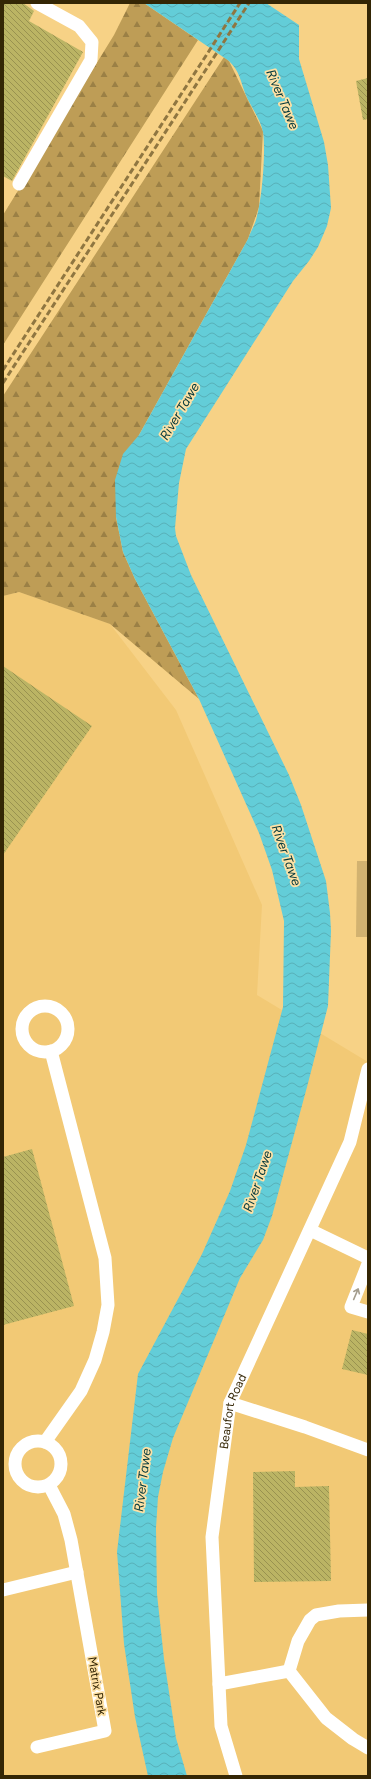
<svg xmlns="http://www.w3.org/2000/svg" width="371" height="1779" viewBox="0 0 371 1779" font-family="Figtree,sans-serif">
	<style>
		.built { fill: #f2c975 }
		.grass { fill: #d2b270 }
		.forest { fill: url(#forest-firs) }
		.water { fill: url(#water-waves) }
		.building { fill: url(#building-back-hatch) }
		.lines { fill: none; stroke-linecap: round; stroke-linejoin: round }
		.minor { stroke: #fff; stroke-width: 13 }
		.rail { stroke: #8f7641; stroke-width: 3; stroke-dasharray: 6 3; stroke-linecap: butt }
		.oneway { stroke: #a49d8e }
		.labels { text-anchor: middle; stroke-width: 3.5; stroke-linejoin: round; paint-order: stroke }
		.street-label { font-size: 12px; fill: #342605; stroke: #fee1a5 }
		.water-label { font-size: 13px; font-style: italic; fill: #03383c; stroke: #fee1a5 }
	</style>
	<defs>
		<pattern id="forest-firs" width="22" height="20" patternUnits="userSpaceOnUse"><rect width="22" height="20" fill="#be9d56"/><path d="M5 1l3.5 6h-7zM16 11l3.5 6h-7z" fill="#9b8045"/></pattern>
		<pattern id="water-waves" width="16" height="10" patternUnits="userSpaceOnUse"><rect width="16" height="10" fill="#63cdd8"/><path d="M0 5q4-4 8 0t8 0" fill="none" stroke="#57b0b8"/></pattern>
		<pattern id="building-back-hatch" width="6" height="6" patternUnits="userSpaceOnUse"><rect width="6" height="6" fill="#bbb464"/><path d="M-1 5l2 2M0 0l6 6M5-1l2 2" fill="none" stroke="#999250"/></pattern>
	</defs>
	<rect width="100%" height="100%" fill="#f7d286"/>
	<polygon class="built" points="19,592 110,624 176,710 262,905 257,995 368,1062 368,1776 3,1776 3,596"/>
	<polygon class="grass" points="357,861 368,861 368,937 356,937"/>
	<g class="forest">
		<polygon points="130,3 144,3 198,40 3,345 3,215 114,35"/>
		<polygon points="224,57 229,61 263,131 259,207 248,239 139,435 116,517 123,552 135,579 199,699 110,624 19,592 3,596 3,396"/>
	</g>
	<path class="water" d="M144,3h122l33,22v34l25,83 4,23 3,43 -4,18 -9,21 -9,14 -16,20 -107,168 -7,34 -4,45 1,8 15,39 98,200 12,30 25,76 4,32 1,18 -3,75 -21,81 -35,129 -9,24 -23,38 -67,160 -10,34 -5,25 -2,31 1,66 7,65 12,79 11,38h-39l-13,-59 -11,-73 -7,-92 21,-178 64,-120 28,-63 16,-46 37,-138 1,-86 -12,-51 -13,-37 -60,-134 -64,-120 -12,-27 -7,-35 -1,-37 8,-26 16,-19 109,-196c2,-6 6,-13 8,-19 6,-19 10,-69 7,-88 -3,-14 -13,-26 -18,-39 -5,-13 -5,-21 -16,-32z"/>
	<g class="building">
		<polygon points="3,3 23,3 34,11 29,21 83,52 12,181 3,176"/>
		<polygon points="368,78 368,119 363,120 356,81"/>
		<polygon points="3,666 92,726 3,855"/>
		<polygon points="32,1149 74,1306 3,1325 3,1157"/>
		<polygon points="352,1330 368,1334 368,1375 342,1369"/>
		<polygon points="295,1471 295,1487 329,1486 331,1581 254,1582 253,1472"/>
	</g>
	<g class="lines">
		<g class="minor">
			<polyline points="19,184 91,60 92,42 79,26 37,3"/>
			<circle cx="45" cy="1029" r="23"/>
			<polyline points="310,1230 368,1258"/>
			<polyline points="368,1264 351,1307 368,1312"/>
			<polyline points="230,1403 305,1427 368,1450"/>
			<circle cx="38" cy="1464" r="23"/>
			<polyline points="45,1442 81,1391 95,1360 103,1332 108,1305 105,1258 51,1051"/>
			<polyline points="3,1590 77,1572"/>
			<polyline points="289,1671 298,1641 310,1620 316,1615 339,1611 368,1610"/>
			<polyline points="289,1671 326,1718 353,1739 368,1748"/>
			<polyline points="219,1684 289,1671"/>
			<polyline points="37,1747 105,1731 71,1540 64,1514 49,1485"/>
			<path id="s1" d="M236,1776l-15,-50 -9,-189 18,-134 120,-261 18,-73"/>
		</g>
		<g class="rail">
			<polyline points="3,370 240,3"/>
			<polyline points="3,383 249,3"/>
		</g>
	</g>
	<defs><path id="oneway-shaft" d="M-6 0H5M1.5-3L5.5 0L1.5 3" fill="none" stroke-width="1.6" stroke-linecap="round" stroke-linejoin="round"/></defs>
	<use class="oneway" href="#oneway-shaft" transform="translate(356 1294) rotate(-67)"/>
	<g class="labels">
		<g class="street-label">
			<text dy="4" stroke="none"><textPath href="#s1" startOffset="369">Beaufort Road</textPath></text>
			<text transform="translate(97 1686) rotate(80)" y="4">Matrix Park</text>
		</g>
		<g class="water-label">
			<text transform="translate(283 99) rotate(67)" y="5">River Tawe</text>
			<text transform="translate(179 411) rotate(-59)" y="5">River Tawe</text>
			<text transform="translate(287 855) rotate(70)" y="5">River Tawe</text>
			<text transform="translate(257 1181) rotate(-71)" y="5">River Tawe</text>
			<text transform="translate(142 1480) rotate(-83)" y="5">River Tawe</text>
		</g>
	</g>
	<rect width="371" height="1779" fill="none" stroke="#342605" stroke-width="8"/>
</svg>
